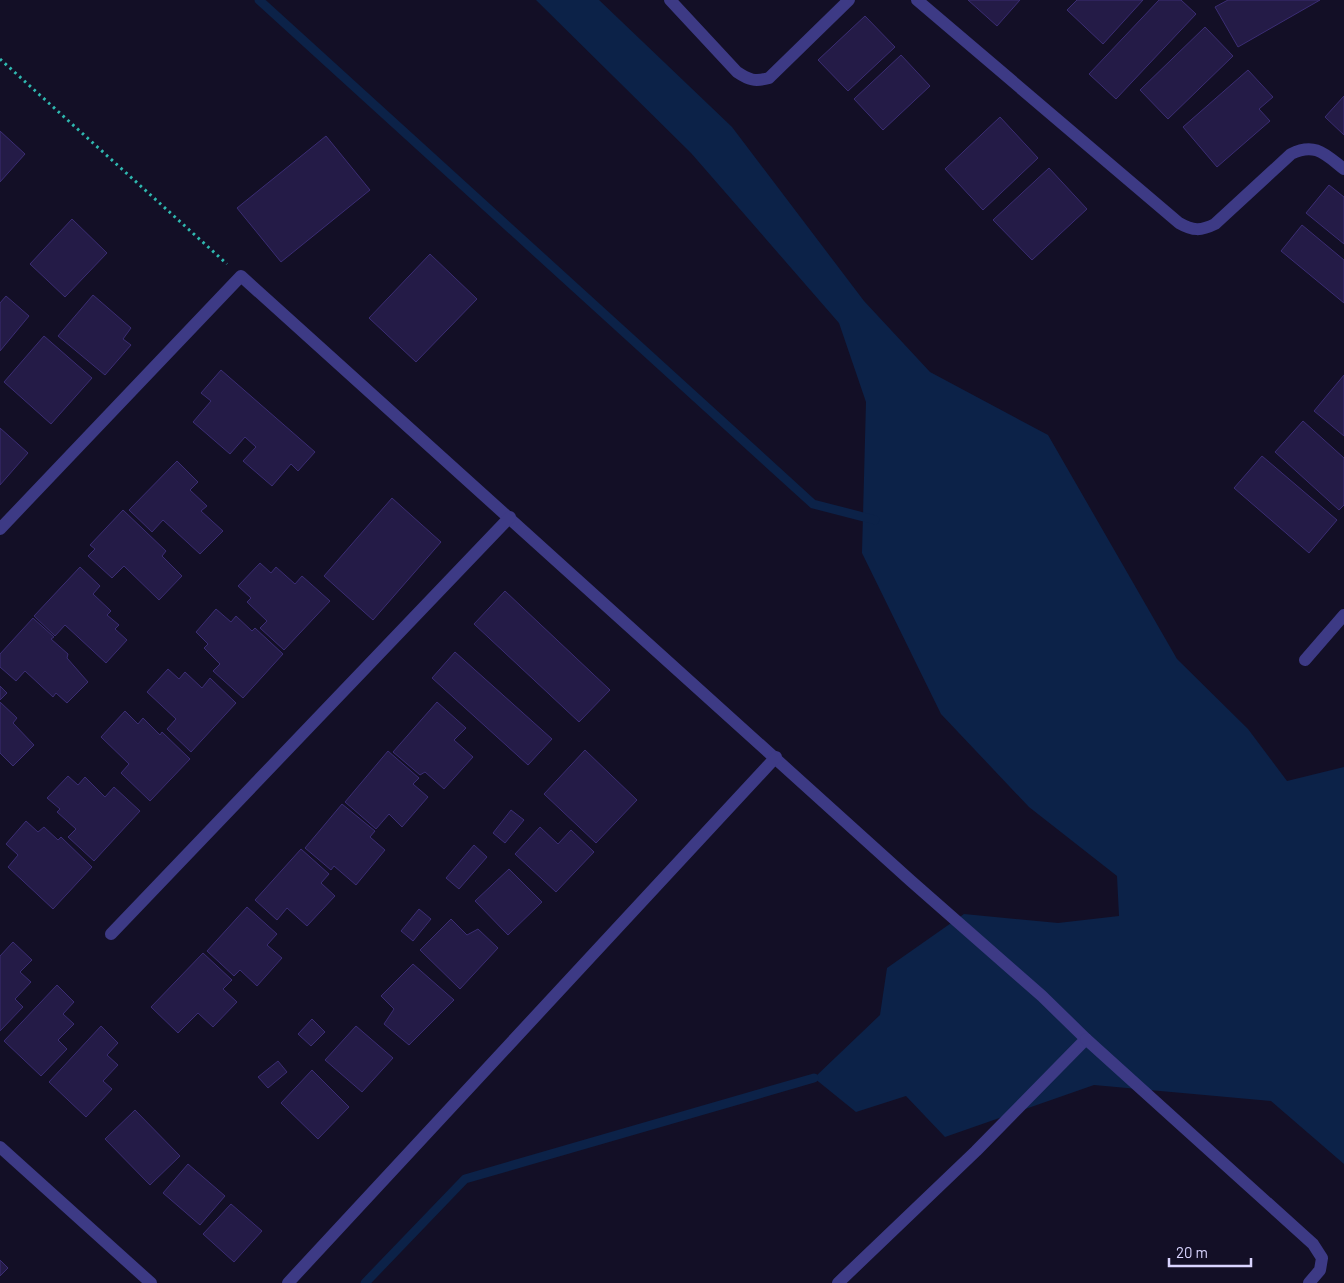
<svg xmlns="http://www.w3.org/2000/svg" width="1344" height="1283" viewBox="0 0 1344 1283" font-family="Barlow,sans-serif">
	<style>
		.water { fill: #0c2248 }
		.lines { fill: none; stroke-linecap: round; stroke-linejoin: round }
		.stream { stroke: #0c2248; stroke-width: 9 }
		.building { fill: #241b47; stroke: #3b2d73 }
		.path { stroke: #2fb8b0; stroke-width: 3; stroke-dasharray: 2.5 4; stroke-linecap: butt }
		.street { stroke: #3d3a85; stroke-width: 12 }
	</style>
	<rect width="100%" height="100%" fill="#130f26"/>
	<polygon class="water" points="536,0 599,0 732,127 864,301 930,372 1048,435 1177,659 1248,729 1287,781 1344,767 1344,1164 1271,1101 1094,1085 945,1137 906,1096 856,1112 814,1078 880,1015 887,968 964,914 1058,923 1119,916 1117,876 1029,807 941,714 862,553 866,402 839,323 691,153"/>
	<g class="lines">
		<g class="stream">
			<polyline points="259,0 813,504 875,520"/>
			<polyline points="365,1283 465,1179 814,1078"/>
		</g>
	</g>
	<g class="building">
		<polygon points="968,0 1020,0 997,26"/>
		<polygon points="1077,0 1143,0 1103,44 1067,10"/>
		<polygon points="1159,0 1181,0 1196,14 1116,99 1089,74"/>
		<polygon points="1228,0 1320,0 1238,47 1215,7"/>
		<polygon points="865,16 895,47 848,91 818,60"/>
		<polygon points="1205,27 1233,56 1168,119 1140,90"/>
		<polygon points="901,55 930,86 883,130 854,99"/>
		<polygon points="1248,70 1273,97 1259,109 1270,121 1217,167 1183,127"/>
		<polygon points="1344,96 1344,135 1325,117"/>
		<polygon points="1000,117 1038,158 983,210 945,169"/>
		<polygon points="0,131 25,154 0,182"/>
		<polygon points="326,136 370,190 281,262 237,208"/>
		<polygon points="1049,168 1087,209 1032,260 993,220"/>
		<polygon points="1329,185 1344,197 1344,244 1306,213"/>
		<polygon points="72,219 107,253 65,297 30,264"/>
		<polygon points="1302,225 1344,260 1344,303 1281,251"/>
		<polygon points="430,254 477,299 416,362 369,318"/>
		<polygon points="93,295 131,328 123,339 131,345 105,375 58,336"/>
		<polygon points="6,296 29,316 0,351 0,303"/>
		<polygon points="44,336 92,378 51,424 4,382"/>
		<polygon points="221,370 315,452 298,471 291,464 272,486 243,461 256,447 245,437 230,454 193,422 211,401 201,393"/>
		<polygon points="1344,375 1344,436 1314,411"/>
		<polygon points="1303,421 1344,458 1344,505 1339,510 1275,452"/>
		<polygon points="0,428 28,453 0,485"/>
		<polygon points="1262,456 1337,520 1309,553 1234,488"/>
		<polygon points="177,461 198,482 190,490 207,506 201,511 223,531 200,554 163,520 152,532 129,510"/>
		<polygon points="392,498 441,542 373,620 324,576"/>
		<polygon points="123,510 166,551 162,556 182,576 159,600 124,566 112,578 88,556 95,549 90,545"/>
		<polygon points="260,563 271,573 276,567 295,584 302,576 330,601 284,650 260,628 267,621 247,602 251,598 238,586"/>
		<polygon points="80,567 100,586 93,594 111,611 107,615 119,625 115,629 127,640 106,663 65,625 55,636 34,616"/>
		<polygon points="505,591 610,690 579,722 474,624"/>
		<polygon points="216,609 231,622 236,616 252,631 255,628 283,654 243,698 213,671 220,664 204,648 208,644 196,632"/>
		<polygon points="33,618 54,637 51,639 68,654 67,658 88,682 67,703 56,693 53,697 25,671 16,681 0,667 0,654"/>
		<polygon points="455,652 552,739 528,765 432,678"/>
		<polygon points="168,669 179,679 185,672 202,688 210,678 236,703 191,752 167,729 176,719 147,692"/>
		<polygon points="0,686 7,693 0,700"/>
		<polygon points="0,702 17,718 13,723 34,745 13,766 0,753"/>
		<polygon points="437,702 466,728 454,740 473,757 444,789 425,772 420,775 393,752"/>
		<polygon points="125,711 138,724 143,718 160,735 162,732 190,759 150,801 121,773 129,764 101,737"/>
		<polygon points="585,750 637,800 596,843 544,794"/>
		<polygon points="388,751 419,778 413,784 428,797 402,827 389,814 376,829 345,802"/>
		<polygon points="68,776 78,785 85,777 105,797 114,787 140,811 94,861 68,837 76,829 57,812 60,809 47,798"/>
		<polygon points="342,804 375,831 370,837 385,850 356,885 334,866 331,870 305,848"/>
		<polygon points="511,810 524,820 505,843 493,833"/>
		<polygon points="26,821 38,832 44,827 58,840 61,837 92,867 53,909 8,867 18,855 6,844"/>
		<polygon points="540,827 558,844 571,830 594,852 556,892 515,854"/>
		<polygon points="474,845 487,857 459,889 446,878"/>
		<polygon points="301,849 329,874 321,883 335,896 307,926 287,908 277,920 255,900"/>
		<polygon points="509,869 542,902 508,935 475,901"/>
		<polygon points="247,907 277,934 267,945 282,958 257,986 240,970 234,976 207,951"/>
		<polygon points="419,909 431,919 413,941 401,931"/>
		<polygon points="451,919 467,935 478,929 498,948 460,989 420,950"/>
		<polygon points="13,942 32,960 20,972 31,982 15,999 23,1007 0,1031 0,956"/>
		<polygon points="203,953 232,980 223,989 237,1002 213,1027 198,1013 178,1033 151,1007"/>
		<polygon points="413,964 454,1000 409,1045 384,1024 394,1009 381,996"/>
		<polygon points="57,985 74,1002 63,1014 74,1024 58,1040 67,1049 41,1076 4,1041"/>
		<polygon points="312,1019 325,1032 311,1046 298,1034"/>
		<polygon points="101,1026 118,1043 107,1055 118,1065 103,1081 112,1089 86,1117 49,1082"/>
		<polygon points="356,1026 393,1058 362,1092 325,1060"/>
		<polygon points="278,1061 287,1072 268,1088 258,1077"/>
		<polygon points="312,1070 349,1107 318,1139 281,1103"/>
		<polygon points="135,1110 180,1156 150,1185 105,1139"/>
		<polygon points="188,1164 225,1196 200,1225 163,1193"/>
		<polygon points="231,1204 262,1231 234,1262 203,1234"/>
		<polygon points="0,1260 8,1268 0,1276"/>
	</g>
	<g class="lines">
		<polyline class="path" points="0,59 227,264"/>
		<g class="street">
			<path d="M670,0l67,72c12,8 18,10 32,6l80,-78"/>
			<path d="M917,0l262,223c14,8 22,8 36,1l76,-70c24,-12 34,0 53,15"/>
			<polyline points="0,529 241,276 911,881 1042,996 1086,1039 976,1151 838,1283"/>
			<polyline points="1305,660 1344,615"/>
			<polyline points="111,934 510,517"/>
			<polyline points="1086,1039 1313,1244 1322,1258 1320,1270 1309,1283"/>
			<polyline points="0,1147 151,1283"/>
			<polyline points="288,1283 776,757"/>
		</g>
	</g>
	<path d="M1169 1258v8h82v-8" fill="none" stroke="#d9d4ff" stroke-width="2.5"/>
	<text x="1176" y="1258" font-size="15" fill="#d9d4ff" stroke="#130f26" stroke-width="4" paint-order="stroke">20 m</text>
</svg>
